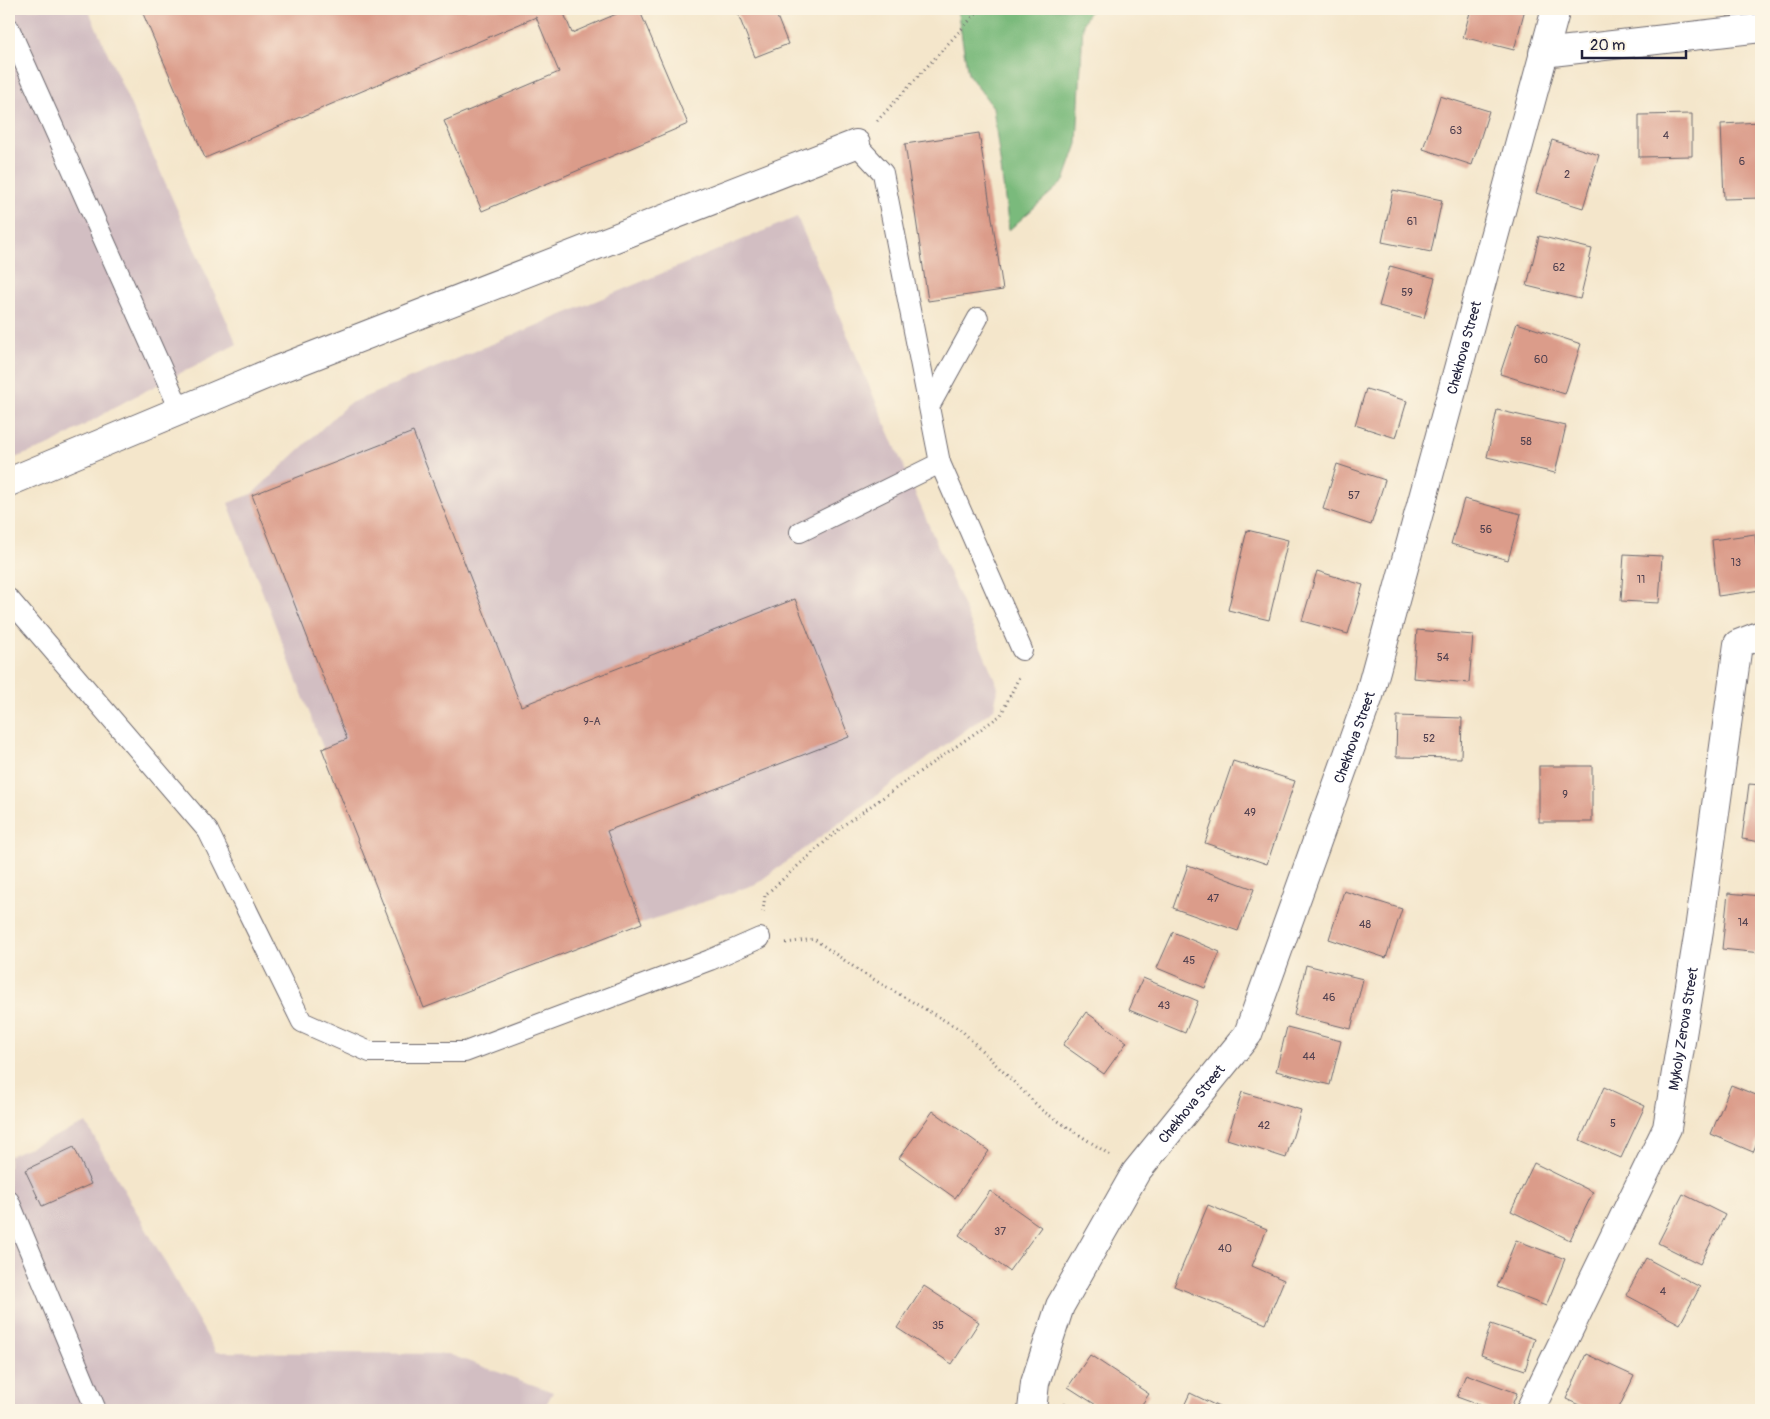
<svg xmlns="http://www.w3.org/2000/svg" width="1770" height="1419" viewBox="0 0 1770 1419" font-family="Pangolin,sans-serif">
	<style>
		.industrial { fill: #d2bec2 }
		.forest { fill: #7aba7c; stroke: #4e6e5c }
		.building { fill: #db9c8a }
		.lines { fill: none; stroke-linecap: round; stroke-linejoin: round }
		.service-casing { stroke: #6c676d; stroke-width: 22 }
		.minor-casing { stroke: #6c676d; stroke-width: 30 }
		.path { stroke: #6c676d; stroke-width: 3; stroke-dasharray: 1 4; stroke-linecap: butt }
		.service { stroke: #fff; stroke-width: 20 }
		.minor { stroke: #fff; stroke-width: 28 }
		.labels { text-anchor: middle; stroke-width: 4; stroke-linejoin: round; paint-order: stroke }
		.number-label { font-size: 11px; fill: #50404f }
		.street-label { font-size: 14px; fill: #22223b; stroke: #fcf5e5 }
	</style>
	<rect width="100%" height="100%" fill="#fcf5e5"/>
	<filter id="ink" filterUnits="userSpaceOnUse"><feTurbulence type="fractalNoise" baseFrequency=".02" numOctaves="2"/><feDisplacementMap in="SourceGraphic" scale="10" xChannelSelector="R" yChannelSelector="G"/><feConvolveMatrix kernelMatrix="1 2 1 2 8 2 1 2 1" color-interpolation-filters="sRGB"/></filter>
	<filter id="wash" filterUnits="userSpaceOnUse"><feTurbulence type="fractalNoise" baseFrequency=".0096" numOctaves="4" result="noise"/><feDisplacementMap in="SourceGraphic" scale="20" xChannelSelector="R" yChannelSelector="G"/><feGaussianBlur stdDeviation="1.12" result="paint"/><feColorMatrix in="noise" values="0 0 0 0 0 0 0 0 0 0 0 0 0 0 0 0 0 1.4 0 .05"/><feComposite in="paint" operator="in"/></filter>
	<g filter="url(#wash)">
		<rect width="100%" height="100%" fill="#f4e6cb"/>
		<g class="industrial">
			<polygon points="9,9 88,9 237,344 126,401 50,445 9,460"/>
			<polygon points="797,217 998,687 994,709 756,884 642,923 424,1008 228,503 252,494 348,404"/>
			<polygon points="86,1123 216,1352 448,1354 553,1392 543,1410 9,1410 9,1156"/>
		</g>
		<polygon class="forest" points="957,9 1091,9 1083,23 1077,144 1064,181 1009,230 993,107 968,74"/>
		<g id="blocks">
			<g class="building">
				<polygon points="141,9 569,9 563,11 572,33 628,9 639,9 688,124 482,211 444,121 559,72 536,17 205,158"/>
				<polygon points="736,9 774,9 788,44 755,57"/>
				<polygon points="1471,9 1525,9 1514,50 1463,37"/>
				<polygon points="1726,9 1761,9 1761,11 1727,16"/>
				<polygon points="1440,96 1489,111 1472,165 1423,149"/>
				<polygon points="1692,114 1692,156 1639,157 1639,115"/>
				<polygon points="1761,122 1761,198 1724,199 1721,124"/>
				<polygon points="979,133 1003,290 928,301 905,144"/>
				<polygon points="1552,140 1599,155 1583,208 1536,193"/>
				<polygon points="1393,190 1442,200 1431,252 1382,242"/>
				<polygon points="1539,236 1592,249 1580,299 1527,286"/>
				<polygon points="1390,266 1435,278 1424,318 1379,306"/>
				<polygon points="1517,323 1581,344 1565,394 1500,374"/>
				<polygon points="1366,389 1407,401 1396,438 1355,425"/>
				<polygon points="1497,410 1566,426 1555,473 1487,457"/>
				<polygon points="413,432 521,706 795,599 849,737 607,831 642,923 424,1008 322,749 347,739 252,495"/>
				<polygon points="1337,464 1385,480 1371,525 1323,509"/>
				<polygon points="1464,499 1521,514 1508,560 1451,544"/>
				<polygon points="1247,530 1288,540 1269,620 1228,610"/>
				<polygon points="1755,534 1761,590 1718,596 1712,540"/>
				<polygon points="1624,554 1662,556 1659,603 1621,601"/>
				<polygon points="1317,571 1363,585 1348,634 1302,621"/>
				<polygon points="1417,630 1473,635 1469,683 1413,678"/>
				<polygon points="1397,716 1462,718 1461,758 1396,757"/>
				<polygon points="1233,761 1295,781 1267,864 1205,843"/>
				<rect x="1539" y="766" width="53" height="56"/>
				<polygon points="1749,784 1761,785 1761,842 1742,839"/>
				<polygon points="1188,865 1254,889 1238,931 1173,908"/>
				<polygon points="1344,891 1402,909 1386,958 1329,939"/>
				<polygon points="1728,893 1761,896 1761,953 1722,949"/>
				<polygon points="1173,932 1220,952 1205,988 1157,968"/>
				<polygon points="1306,965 1363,979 1351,1029 1294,1015"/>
				<polygon points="1143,978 1198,1001 1185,1033 1129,1010"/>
				<polygon points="1086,1012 1127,1042 1104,1074 1063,1045"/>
				<polygon points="1287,1027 1341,1041 1330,1085 1276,1071"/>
				<polygon points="1731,1085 1761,1097 1761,1133 1753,1152 1711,1134"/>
				<polygon points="1604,1087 1645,1106 1621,1158 1580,1140"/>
				<polygon points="1242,1092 1301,1110 1286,1158 1227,1139"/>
				<polygon points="933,1111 989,1151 955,1198 899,1158"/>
				<polygon points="74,1147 91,1184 42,1206 25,1170"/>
				<polygon points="1534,1163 1593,1192 1570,1240 1511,1211"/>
				<polygon points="990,1191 1041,1227 1009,1271 959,1235"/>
				<polygon points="1683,1194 1725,1215 1700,1264 1658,1243"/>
				<polygon points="1208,1205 1267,1229 1252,1266 1284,1280 1266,1324 1174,1286"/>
				<polygon points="1516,1240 1565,1259 1546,1306 1497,1287"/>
				<polygon points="1646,1258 1700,1287 1680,1324 1626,1295"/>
				<polygon points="924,1286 979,1322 952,1364 897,1328"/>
				<polygon points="1491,1324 1535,1339 1525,1370 1481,1355"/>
				<polygon points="1586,1354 1634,1376 1618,1410 1590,1410 1566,1399"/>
				<polygon points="1090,1355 1149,1394 1138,1410 1104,1410 1068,1387"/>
				<polygon points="1466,1374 1517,1393 1510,1410 1493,1410 1457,1397"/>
				<polygon points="1190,1393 1225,1410 1182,1410"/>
			</g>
		</g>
	</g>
	<g filter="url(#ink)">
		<use href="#blocks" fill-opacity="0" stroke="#6c676d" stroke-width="1"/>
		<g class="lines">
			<g class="service-casing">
				<g id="service">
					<polyline points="9,28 181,412"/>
					<polyline points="930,405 978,318"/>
					<polyline points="940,463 1022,650"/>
					<polyline points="800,532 940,463 883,173 856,144"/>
					<polyline points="9,599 208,831 302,1022 370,1052 465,1052 710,960 760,938"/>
					<polyline points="9,1201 96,1410"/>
				</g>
			</g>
			<g class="minor-casing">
				<g id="minor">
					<polyline points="1543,53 1761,28"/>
					<polyline points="9,482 277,370 856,144"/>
					<path id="s1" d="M1032,1410l3,-27 25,-77 76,-134 112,-138 121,-338 187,-687"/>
					<path id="s2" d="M1530,1410l137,-282 32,-198 39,-286 23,-9"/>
				</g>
			</g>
			<g class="path">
				<polyline points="877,121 980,9"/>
				<polyline points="763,912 765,895 845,824 1001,715 1019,677"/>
				<polyline points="786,943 814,939 861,972 961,1030 1043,1111 1110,1155"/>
				<polyline points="1064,1404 1073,1410"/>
			</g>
			<use href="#service" class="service"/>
			<use href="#minor" class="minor"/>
		</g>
	</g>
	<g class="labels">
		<g class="number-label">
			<text x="1456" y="134">63</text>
			<text x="1666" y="139">4</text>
			<text x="1742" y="165">6</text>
			<text x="1567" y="178">2</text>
			<text x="1412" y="225">61</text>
			<text x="1559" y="271">62</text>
			<text x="1407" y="296">59</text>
			<text x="1541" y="363">60</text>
			<text x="1526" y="445">58</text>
			<text x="1354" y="499">57</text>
			<text x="1486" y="533">56</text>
			<text x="1736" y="566">13</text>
			<text x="1641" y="583">11</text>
			<text x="1443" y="661">54</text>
			<text x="592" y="725">9-А</text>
			<text x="1429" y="742">52</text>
			<text x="1565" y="798">9</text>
			<text x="1250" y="816">49</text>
			<text x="1213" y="902">47</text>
			<text x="1743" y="926">14</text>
			<text x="1365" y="928">48</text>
			<text x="1189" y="964">45</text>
			<text x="1329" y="1001">46</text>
			<text x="1164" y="1009">43</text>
			<text x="1309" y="1060">44</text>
			<text x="1613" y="1127">5</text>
			<text x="1264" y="1129">42</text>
			<text x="1000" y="1235">37</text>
			<text x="1225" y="1252">40</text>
			<text x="1663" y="1295">4</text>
			<text x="938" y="1329">35</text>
		</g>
		<g class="street-label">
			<text dy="5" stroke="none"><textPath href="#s1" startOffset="1160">Chekhova Street</textPath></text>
			<text dy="5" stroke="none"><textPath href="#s1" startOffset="755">Chekhova Street</textPath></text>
			<text dy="5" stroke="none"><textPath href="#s2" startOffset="414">Mykoly Zerova Street</textPath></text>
			<text dy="5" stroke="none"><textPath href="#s1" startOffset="350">Chekhova Street</textPath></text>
		</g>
	</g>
	<rect width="1770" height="1419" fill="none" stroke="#fcf5e5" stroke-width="30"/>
	<path d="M1582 50v8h104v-8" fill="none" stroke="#22223b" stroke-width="2.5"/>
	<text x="1590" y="50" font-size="15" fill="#22223b" stroke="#fcf5e5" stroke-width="4" paint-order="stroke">20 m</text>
</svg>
